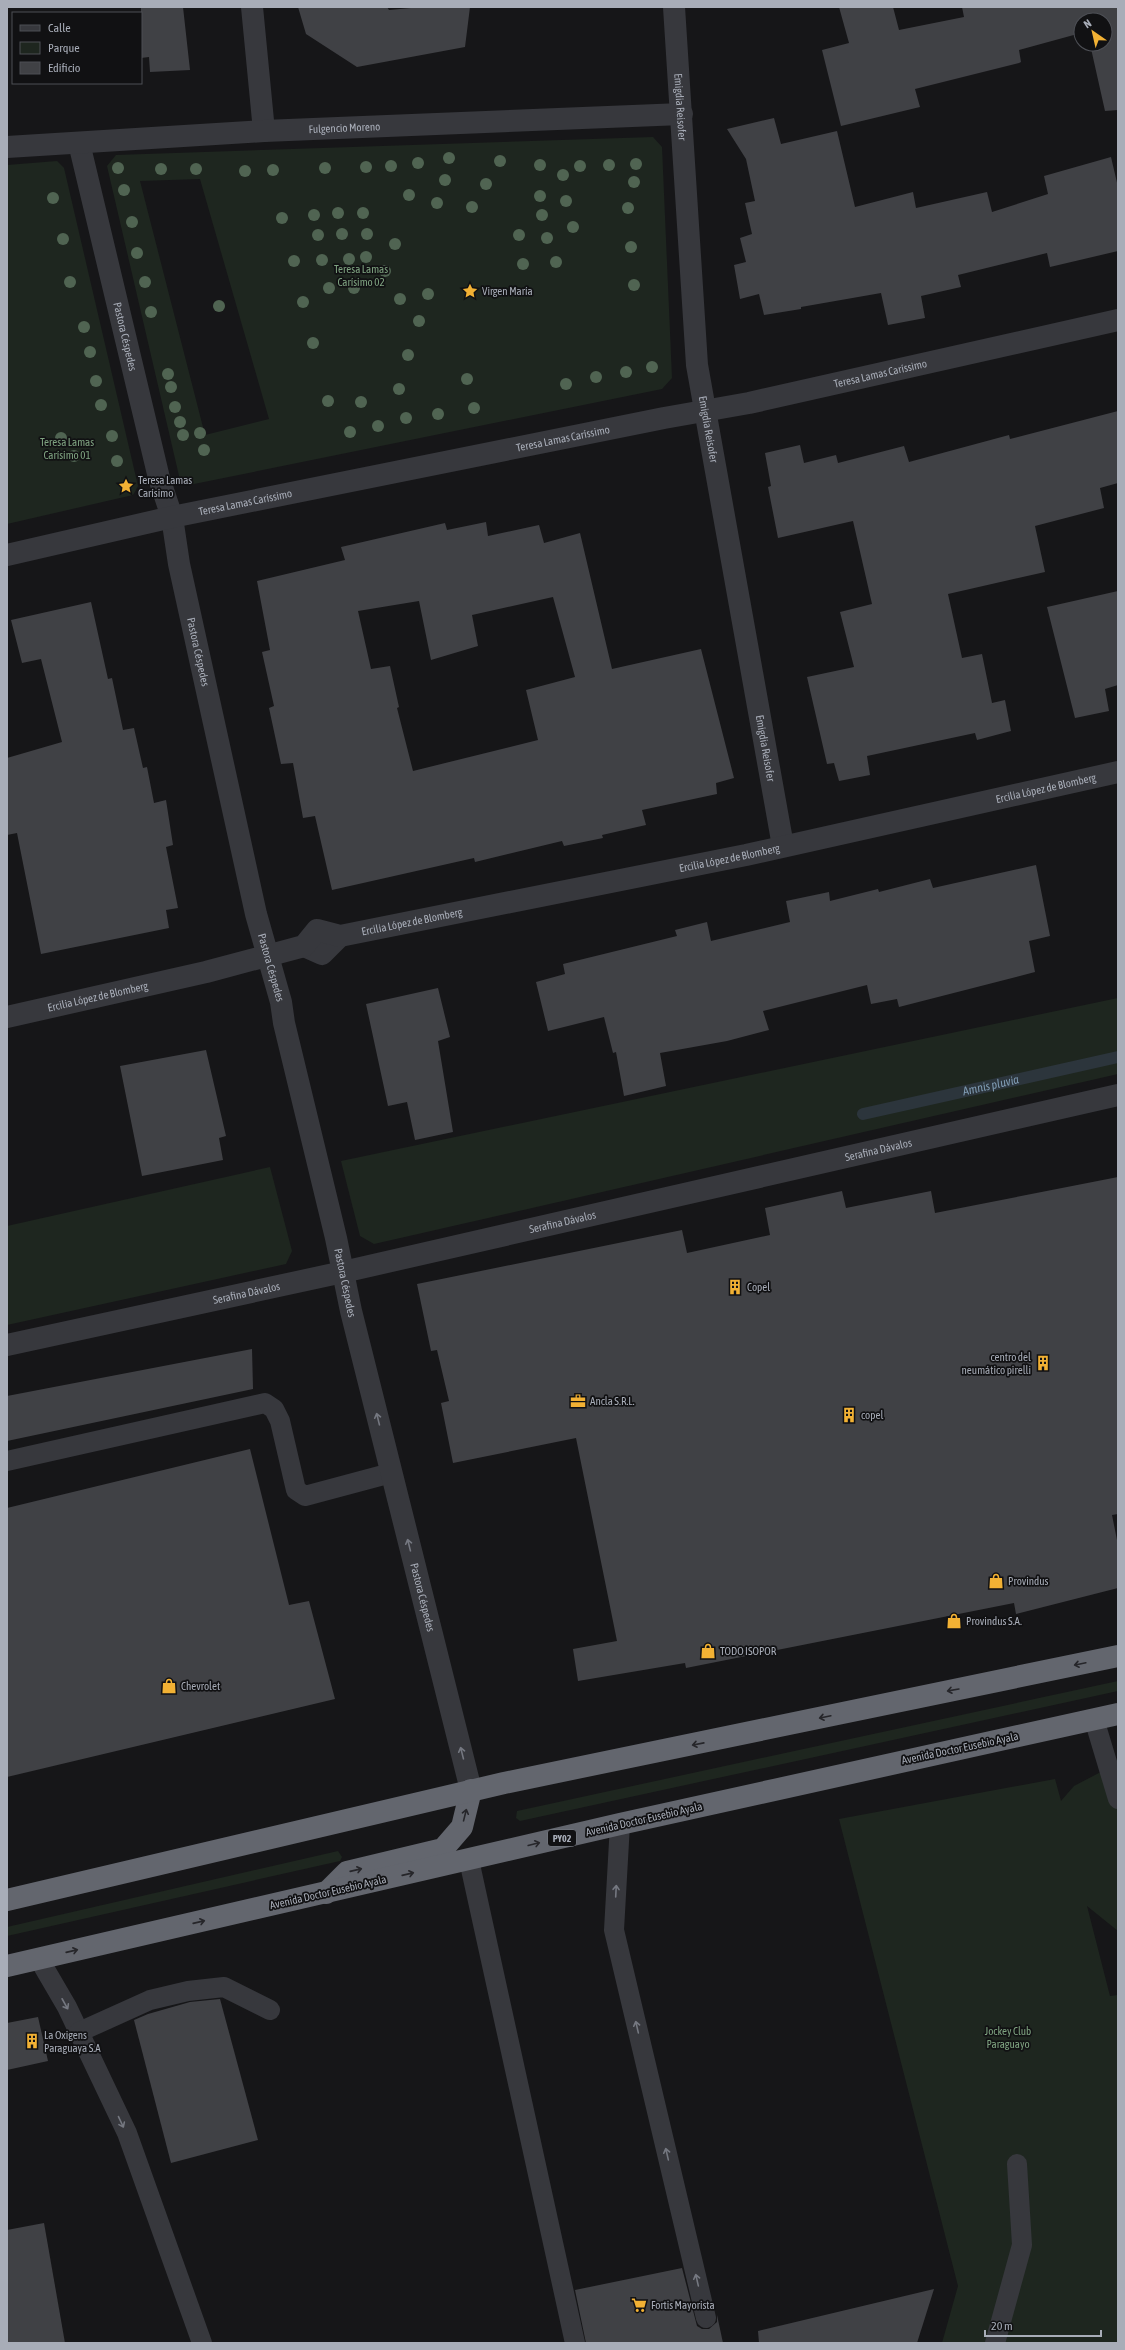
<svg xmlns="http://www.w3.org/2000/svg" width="1125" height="2350" viewBox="0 0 1125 2350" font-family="'Asap Condensed',sans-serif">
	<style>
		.green { fill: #1e261f; fill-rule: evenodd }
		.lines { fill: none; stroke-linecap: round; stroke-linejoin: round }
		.stream { stroke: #2c353c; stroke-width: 12 }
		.building { fill: #404145; fill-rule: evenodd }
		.lane { stroke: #37383d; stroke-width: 20 }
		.street { stroke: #37383d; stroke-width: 22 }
		.highway { stroke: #63666e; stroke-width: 22 }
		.tree { fill: #506452 }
		.oneway { stroke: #757881 }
		.oneway2 { stroke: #26262a }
		.labels { text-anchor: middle; stroke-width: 3.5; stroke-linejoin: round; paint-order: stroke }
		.shield { fill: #111113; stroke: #7b7e86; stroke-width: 1 }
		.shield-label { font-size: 10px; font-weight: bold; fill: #a8adb8 }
		.street-label { font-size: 11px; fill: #a8adb8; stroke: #111113 }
		.park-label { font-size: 11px; fill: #7fa381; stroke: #111113 }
		.poi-label { font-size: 11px; fill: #a8adb8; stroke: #111113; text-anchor: start }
		.water-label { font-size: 12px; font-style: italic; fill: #7f9bb3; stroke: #111113 }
	</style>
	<rect width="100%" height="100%" fill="#161618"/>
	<g class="green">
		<path d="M653,137l9,10 10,231 -10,11 -473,96 -9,-5 -73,-314 9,-11zM200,179l69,240 -64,16 -65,-254z"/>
		<polygon points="57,161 64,168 138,486 133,495 7,524 7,165"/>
		<polygon points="1118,998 1118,1074 374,1244 360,1236 341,1161"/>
		<polygon points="270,1167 292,1251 286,1264 7,1325 7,1226"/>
		<polygon points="1118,1681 1118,1691 520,1821 516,1818 517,1811"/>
		<polygon points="1118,1763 1118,1931 1087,1906 1110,1996 1118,1995 1118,2343 942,2343 958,2286 839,1819 1055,1779 1061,1801 1074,1786"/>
		<polygon points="338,1851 342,1857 340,1861 7,1936 7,1927"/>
	</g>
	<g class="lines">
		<path class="stream" id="s1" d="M863,1114l255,-57"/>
	</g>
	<g class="building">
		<polygon points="141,7 183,7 190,70 150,72 149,57 141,58"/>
		<polygon points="298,7 387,7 389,10 422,7 470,7 465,47 357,67 306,34"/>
		<polygon points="839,7 893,7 899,30 964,17 962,7 1118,7 1118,110 1105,111 1090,44 1105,44 1105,20 1081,20 1081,33 1019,50 1021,62 1019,63 915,89 920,107 841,126 822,50 849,43"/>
		<polygon points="774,118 781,144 837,131 855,207 913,192 916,208 987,192 992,212 1048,194 1044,176 1111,157 1118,187 1118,251 1050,267 1047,253 958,275 961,287 921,296 925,318 888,325 881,293 801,307 801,309 764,315 759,294 740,299 734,265 746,262 740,238 752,234 745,203 755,201 746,159 727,129"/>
		<polygon points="1118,411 1118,483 1100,488 1104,508 1035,526 1045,572 948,594 962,658 982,654 992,703 1005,700 1011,731 977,740 975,733 867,756 870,775 839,781 834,763 827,764 807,677 854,667 840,612 872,604 853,521 778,538 768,487 771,486 765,453 800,445 804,463 836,455 838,463 904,446 909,462 1009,435 1010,439"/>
		<path d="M486,522l2,14 51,-11 5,18 36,-10 32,136 89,-20 33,129 -18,5 1,11 -75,16 4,15 -44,10 1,3 -39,8 -2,-5 -87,21 -1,-4 -142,32 -17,-74 -12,2 -10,-55 -12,1 -12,-56 5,-2 -12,-54 8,-2 -13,-69 88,-21 -4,-13 104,-24 2,7zM553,597l22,80 -49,13 12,50 -125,31 -16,-63 2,-1 -9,-41 -19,3 -13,-58 61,-10 12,59 47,-14 -6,-31z"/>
		<polygon points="1118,591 1118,685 1105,689 1109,711 1075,718 1047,607"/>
		<polygon points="91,602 108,679 112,678 123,730 134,728 143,768 147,767 154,803 166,800 173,845 166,847 178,908 166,910 169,928 41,954 17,833 7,835 7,758 62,742 41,659 22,663 11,620"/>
		<polygon points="1036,865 1050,936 1029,941 1035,972 899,1007 897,999 871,1004 867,985 763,1011 769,1030 727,1041 660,1053 666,1086 624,1096 616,1052 613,1053 604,1017 548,1031 536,982 565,974 563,964 677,936 675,930 707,922 711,941 790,922 786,901 829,892 830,901 878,889 879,892 930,879 933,888"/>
		<polygon points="438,988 450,1037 438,1041 453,1132 415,1140 407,1102 388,1106 366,1004"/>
		<polygon points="206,1050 226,1136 219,1138 223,1160 142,1176 120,1066"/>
		<polygon points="1118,1177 1118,1514 1112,1515 1118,1545 1118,1588 1016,1614 1014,1603 686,1668 685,1663 578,1681 573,1649 617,1641 576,1438 453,1463 441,1403 449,1401 437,1350 431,1351 417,1284 682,1230 687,1253 770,1235 765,1208 842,1191 846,1208 931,1191 935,1213"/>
		<polygon points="252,1349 253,1389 7,1441 7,1396"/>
		<polygon points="250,1449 289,1605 309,1601 335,1699 7,1777 7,1508"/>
		<polygon points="220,1999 258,2140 171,2163 134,2020 148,2014 190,2002"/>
		<polygon points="38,2017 48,2061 7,2070 7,2023"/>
		<polygon points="44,2223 65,2343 7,2343 7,2230"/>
		<polygon points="682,2268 697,2326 702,2329 709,2329 717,2322 717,2315 723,2343 586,2343 575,2290"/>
		<polygon points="934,2289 917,2343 759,2343 758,2331"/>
	</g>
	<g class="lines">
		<g class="lane">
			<polyline points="7,1461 265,1403 274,1409 280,1421 296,1490 305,1496 391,1473"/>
			<polyline points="1094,1719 1118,1799"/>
			<polyline points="620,1824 614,1930 706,2318"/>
			<polyline points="469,1860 575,2343"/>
			<polyline points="39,1959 67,2007 127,2133 202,2343"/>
			<polyline points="79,2032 150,2000 188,1991 224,1987 270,2010"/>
			<polyline points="995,2343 1022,2245 1017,2164"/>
		</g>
		<g class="street">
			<polyline points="252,7 264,131"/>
			<path id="s2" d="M674,7l23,358 86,481"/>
			<path id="s3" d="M79,143l80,335 13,39 7,47 77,350 25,88 3,21 52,215 15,73 120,479"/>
			<path id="s4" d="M7,147l257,-16 418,-17"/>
			<path id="s5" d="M7,555l165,-38 492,-99 85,-15 369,-83"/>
			<polyline points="304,946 322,954 340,936"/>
			<path id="s6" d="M7,1017l199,-45 98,-26 13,-16 23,6 406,-81 372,-83"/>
			<path id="s7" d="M7,1345l336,-73 775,-177"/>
		</g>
		<g class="highway">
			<polyline points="326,1893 347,1872 443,1849 462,1827 471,1790"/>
			<polyline points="7,1900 504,1783 1118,1656"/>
			<polyline points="7,1966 620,1824 1118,1714"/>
		</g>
	</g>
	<g class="tree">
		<circle cx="449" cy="158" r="6"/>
		<circle cx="500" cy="161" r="6"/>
		<circle cx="418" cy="163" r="6"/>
		<circle cx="636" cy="164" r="6"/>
		<circle cx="540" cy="165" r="6"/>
		<circle cx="609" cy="165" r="6"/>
		<circle cx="391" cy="166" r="6"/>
		<circle cx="580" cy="166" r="6"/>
		<circle cx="366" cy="167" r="6"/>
		<circle cx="118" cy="168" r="6"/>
		<circle cx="325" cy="168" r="6"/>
		<circle cx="161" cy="169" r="6"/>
		<circle cx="196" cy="169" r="6"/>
		<circle cx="273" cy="170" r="6"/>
		<circle cx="245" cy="171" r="6"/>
		<circle cx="563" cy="175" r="6"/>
		<circle cx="445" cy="180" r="6"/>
		<circle cx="634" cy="182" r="6"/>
		<circle cx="486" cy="184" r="6"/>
		<circle cx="124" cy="190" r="6"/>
		<circle cx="409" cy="195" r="6"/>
		<circle cx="540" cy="196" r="6"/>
		<circle cx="53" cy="198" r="6"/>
		<circle cx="566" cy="201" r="6"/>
		<circle cx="437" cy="203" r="6"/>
		<circle cx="472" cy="207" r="6"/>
		<circle cx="628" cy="208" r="6"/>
		<circle cx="338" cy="213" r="6"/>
		<circle cx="363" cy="213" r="6"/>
		<circle cx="314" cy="215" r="6"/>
		<circle cx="542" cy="215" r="6"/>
		<circle cx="282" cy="218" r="6"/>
		<circle cx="132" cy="222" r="6"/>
		<circle cx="573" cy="227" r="6"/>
		<circle cx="342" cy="234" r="6"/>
		<circle cx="367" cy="234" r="6"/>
		<circle cx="318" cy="235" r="6"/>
		<circle cx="519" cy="235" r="6"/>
		<circle cx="547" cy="238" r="6"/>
		<circle cx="63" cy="239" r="6"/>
		<circle cx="395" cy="244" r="6"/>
		<circle cx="631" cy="247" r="6"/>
		<circle cx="137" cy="253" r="6"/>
		<circle cx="366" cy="257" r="6"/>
		<circle cx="349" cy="259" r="6"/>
		<circle cx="322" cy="260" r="6"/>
		<circle cx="294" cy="261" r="6"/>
		<circle cx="556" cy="262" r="6"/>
		<circle cx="523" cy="264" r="6"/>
		<circle cx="385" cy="271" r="6"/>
		<circle cx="70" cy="282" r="6"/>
		<circle cx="145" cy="282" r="6"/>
		<circle cx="634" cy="285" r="6"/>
		<circle cx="329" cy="288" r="6"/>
		<circle cx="354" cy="288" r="6"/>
		<circle cx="428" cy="294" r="6"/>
		<circle cx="400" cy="299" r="6"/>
		<circle cx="303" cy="302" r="6"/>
		<circle cx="219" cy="306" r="6"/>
		<circle cx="151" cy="312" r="6"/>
		<circle cx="419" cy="321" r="6"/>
		<circle cx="84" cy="327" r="6"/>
		<circle cx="313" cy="343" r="6"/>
		<circle cx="90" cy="352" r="6"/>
		<circle cx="408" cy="355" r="6"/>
		<circle cx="652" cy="367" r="6"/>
		<circle cx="626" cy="372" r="6"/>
		<circle cx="168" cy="374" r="6"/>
		<circle cx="596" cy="377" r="6"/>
		<circle cx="467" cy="379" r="6"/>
		<circle cx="96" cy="381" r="6"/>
		<circle cx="566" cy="384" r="6"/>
		<circle cx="171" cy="387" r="6"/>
		<circle cx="399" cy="389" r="6"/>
		<circle cx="328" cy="401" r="6"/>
		<circle cx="361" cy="402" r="6"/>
		<circle cx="101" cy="405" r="6"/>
		<circle cx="175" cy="407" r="6"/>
		<circle cx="474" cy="408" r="6"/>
		<circle cx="438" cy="414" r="6"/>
		<circle cx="406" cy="418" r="6"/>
		<circle cx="180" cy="422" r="6"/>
		<circle cx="378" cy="426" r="6"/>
		<circle cx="350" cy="432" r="6"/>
		<circle cx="200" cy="433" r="6"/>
		<circle cx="183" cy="435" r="6"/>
		<circle cx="112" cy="436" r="6"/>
		<circle cx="61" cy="438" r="6"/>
		<circle cx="204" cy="450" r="6"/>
		<circle cx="74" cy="456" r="6"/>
		<circle cx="117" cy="461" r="6"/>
	</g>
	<defs><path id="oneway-shaft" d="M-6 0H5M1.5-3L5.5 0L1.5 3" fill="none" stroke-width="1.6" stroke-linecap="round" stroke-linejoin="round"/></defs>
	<g class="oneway">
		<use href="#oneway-shaft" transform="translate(378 1419) rotate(-104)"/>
		<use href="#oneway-shaft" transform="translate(409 1545) rotate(-104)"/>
		<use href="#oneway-shaft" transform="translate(462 1753) rotate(-104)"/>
		<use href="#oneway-shaft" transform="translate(616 1891) rotate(-87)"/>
		<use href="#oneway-shaft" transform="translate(65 2004) rotate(61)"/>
		<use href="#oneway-shaft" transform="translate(637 2027) rotate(-103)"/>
		<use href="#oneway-shaft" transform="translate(121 2122) rotate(65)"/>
		<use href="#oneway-shaft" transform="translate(667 2154) rotate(-103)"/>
		<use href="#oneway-shaft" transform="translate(697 2280) rotate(-103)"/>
	</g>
	<g class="oneway2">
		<use href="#oneway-shaft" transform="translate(1080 1664) rotate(168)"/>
		<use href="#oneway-shaft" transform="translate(953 1690) rotate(170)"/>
		<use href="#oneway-shaft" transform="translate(825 1717) rotate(168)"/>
		<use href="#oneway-shaft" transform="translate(698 1744) rotate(169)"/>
		<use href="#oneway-shaft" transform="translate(465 1815) rotate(-76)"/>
		<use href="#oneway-shaft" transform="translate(534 1844) rotate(-14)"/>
		<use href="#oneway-shaft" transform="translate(356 1870) rotate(-13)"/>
		<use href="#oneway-shaft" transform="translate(408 1874) rotate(-13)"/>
		<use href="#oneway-shaft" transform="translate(199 1922) rotate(-13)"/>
		<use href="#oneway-shaft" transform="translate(72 1951) rotate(-13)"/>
	</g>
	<defs>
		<g id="sight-bare" transform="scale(1.2)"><path d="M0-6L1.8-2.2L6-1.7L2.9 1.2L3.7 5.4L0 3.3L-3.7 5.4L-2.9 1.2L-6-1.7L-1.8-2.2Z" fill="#f2b134" stroke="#111113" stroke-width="2.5" paint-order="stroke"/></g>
		<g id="building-bare" transform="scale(1.2)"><path d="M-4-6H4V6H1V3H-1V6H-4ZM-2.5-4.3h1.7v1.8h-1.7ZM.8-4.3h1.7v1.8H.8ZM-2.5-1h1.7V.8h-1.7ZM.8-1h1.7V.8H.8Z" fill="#f2b134" stroke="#111113" stroke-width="2.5" paint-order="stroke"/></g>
		<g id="office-bare" transform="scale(1.2)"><path d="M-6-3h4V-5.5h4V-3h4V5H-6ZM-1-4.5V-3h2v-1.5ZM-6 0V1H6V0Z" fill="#f2b134" stroke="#111113" stroke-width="2.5" paint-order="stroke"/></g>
		<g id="shop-bare" transform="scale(1.2)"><path d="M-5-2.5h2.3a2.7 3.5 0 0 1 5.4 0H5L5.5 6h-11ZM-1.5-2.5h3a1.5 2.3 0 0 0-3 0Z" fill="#f2b134" stroke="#111113" stroke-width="2.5" paint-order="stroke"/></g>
		<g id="supermarket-bare" transform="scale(1.2)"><path d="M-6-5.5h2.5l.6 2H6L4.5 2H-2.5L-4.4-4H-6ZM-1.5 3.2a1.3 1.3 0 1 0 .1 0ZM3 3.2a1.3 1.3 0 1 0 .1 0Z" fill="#f2b134" stroke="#111113" stroke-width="2.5" paint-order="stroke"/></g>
	</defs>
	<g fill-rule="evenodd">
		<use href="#sight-bare" x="470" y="291"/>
		<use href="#sight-bare" x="126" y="486"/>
		<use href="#building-bare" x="735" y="1287"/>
		<use href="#building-bare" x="1043" y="1363"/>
		<use href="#office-bare" x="578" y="1401"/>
		<use href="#building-bare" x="849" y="1415"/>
		<use href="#shop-bare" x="996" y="1581"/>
		<use href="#shop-bare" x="954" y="1621"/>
		<use href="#shop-bare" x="708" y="1651"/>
		<use href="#shop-bare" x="169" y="1686"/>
		<use href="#building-bare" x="32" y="2041"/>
		<use href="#supermarket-bare" x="639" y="2305"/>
	</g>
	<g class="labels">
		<rect class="shield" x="548" y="1830" width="28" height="16" rx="3"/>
		<g class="shield-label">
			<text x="562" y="1842">PY02</text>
		</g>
		<g class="street-label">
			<text dy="4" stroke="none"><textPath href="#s2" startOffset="100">Emigdia Reisofer</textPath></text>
			<text dy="4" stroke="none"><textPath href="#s4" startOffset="338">Fulgencio Moreno</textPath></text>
			<text dy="4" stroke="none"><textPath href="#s3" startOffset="199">Pastora Céspedes</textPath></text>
			<text dy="4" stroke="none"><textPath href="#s5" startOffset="892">Teresa Lamas Caríssimo</textPath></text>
			<text dy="4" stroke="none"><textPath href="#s2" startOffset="424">Emigdia Reisofer</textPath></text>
			<text dy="4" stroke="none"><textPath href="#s5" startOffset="568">Teresa Lamas Caríssimo</textPath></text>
			<text dy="4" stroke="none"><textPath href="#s5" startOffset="244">Teresa Lamas Caríssimo</textPath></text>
			<text dy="4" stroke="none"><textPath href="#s3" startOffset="523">Pastora Céspedes</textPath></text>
			<text dy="4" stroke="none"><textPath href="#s2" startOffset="748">Emigdia Reisofer</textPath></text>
			<text dy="4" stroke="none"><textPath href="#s6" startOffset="1071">Ercilia López de Blomberg</textPath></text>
			<text dy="4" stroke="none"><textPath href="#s6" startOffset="747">Ercilia López de Blomberg</textPath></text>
			<text dy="4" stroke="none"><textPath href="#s6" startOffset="423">Ercilia López de Blomberg</textPath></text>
			<text dy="4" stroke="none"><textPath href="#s3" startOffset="847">Pastora Céspedes</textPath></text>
			<text dy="4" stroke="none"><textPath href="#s6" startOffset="93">Ercilia López de Blomberg</textPath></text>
			<text dy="4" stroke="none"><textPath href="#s7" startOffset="893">Serafina Dávalos</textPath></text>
			<text dy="4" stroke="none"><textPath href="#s7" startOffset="569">Serafina Dávalos</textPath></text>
			<text dy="4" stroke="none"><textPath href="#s3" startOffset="1171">Pastora Céspedes</textPath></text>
			<text dy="4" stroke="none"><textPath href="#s7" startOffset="245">Serafina Dávalos</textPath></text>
			<text dy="4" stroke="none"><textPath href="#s3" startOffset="1495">Pastora Céspedes</textPath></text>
			<text transform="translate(960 1748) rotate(-12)" y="4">Avenida Doctor Eusebio Ayala</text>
			<text transform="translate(644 1819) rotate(-13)" y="4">Avenida Doctor Eusebio Ayala</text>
			<text transform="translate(328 1892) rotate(-13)" y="4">Avenida Doctor Eusebio Ayala</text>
		</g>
		<g class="park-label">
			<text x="361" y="273">Teresa Lamas<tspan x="361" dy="13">Carísimo 02</tspan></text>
			<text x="67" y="446">Teresa Lamas<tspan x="67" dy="13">Carísimo 01</tspan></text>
			<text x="1008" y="2035">Jockey Club<tspan x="1008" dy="13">Paraguayo</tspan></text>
		</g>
		<g class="poi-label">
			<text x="482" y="295">Virgen María</text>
			<text x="138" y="484">Teresa Lamas<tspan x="138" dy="13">Carísimo</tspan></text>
			<text x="747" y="1291">Copel</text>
			<text x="1031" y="1361" text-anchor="end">centro del<tspan x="1031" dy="13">neumático pirelli</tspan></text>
			<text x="590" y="1405">Ancla S.R.L.</text>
			<text x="861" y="1419">copel</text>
			<text x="1008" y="1585">Provindus</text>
			<text x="966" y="1625">Provindus S.A.</text>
			<text x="720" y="1655">TODO ISOPOR</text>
			<text x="181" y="1690">Chevrolet</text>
			<text x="44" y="2039">La Oxigens<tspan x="44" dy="13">Paraguaya S.A</tspan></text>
			<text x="651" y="2309">Fortis Mayorista</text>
		</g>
		<g class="water-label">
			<text dy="4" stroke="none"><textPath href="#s1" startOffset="131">Amnis pluvia</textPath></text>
		</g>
	</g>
	<rect width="1125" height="2350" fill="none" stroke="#a8adb8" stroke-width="16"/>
	<rect x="12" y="12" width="130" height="72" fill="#111113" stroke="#4d4f55"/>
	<rect x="20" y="25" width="20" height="6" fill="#37383d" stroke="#4d4f55"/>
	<text x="48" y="32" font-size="12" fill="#a8adb8">Calle</text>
	<rect x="20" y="42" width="20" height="12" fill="#1e261f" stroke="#4d4f55"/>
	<text x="48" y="52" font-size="12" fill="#a8adb8">Parque</text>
	<rect x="20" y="62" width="20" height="12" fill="#404145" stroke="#4d4f55"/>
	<text x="48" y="72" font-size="12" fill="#a8adb8">Edificio</text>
	<g transform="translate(1093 32) rotate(326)"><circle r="19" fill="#111113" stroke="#4d4f55"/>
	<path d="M0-3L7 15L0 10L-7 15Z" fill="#f2b134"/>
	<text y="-6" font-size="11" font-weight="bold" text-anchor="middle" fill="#a8adb8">N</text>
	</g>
	<path d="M985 2330v6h116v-6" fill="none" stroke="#a8adb8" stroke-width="2"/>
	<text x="991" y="2330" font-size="12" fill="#a8adb8" stroke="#111113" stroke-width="3" paint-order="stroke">20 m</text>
</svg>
